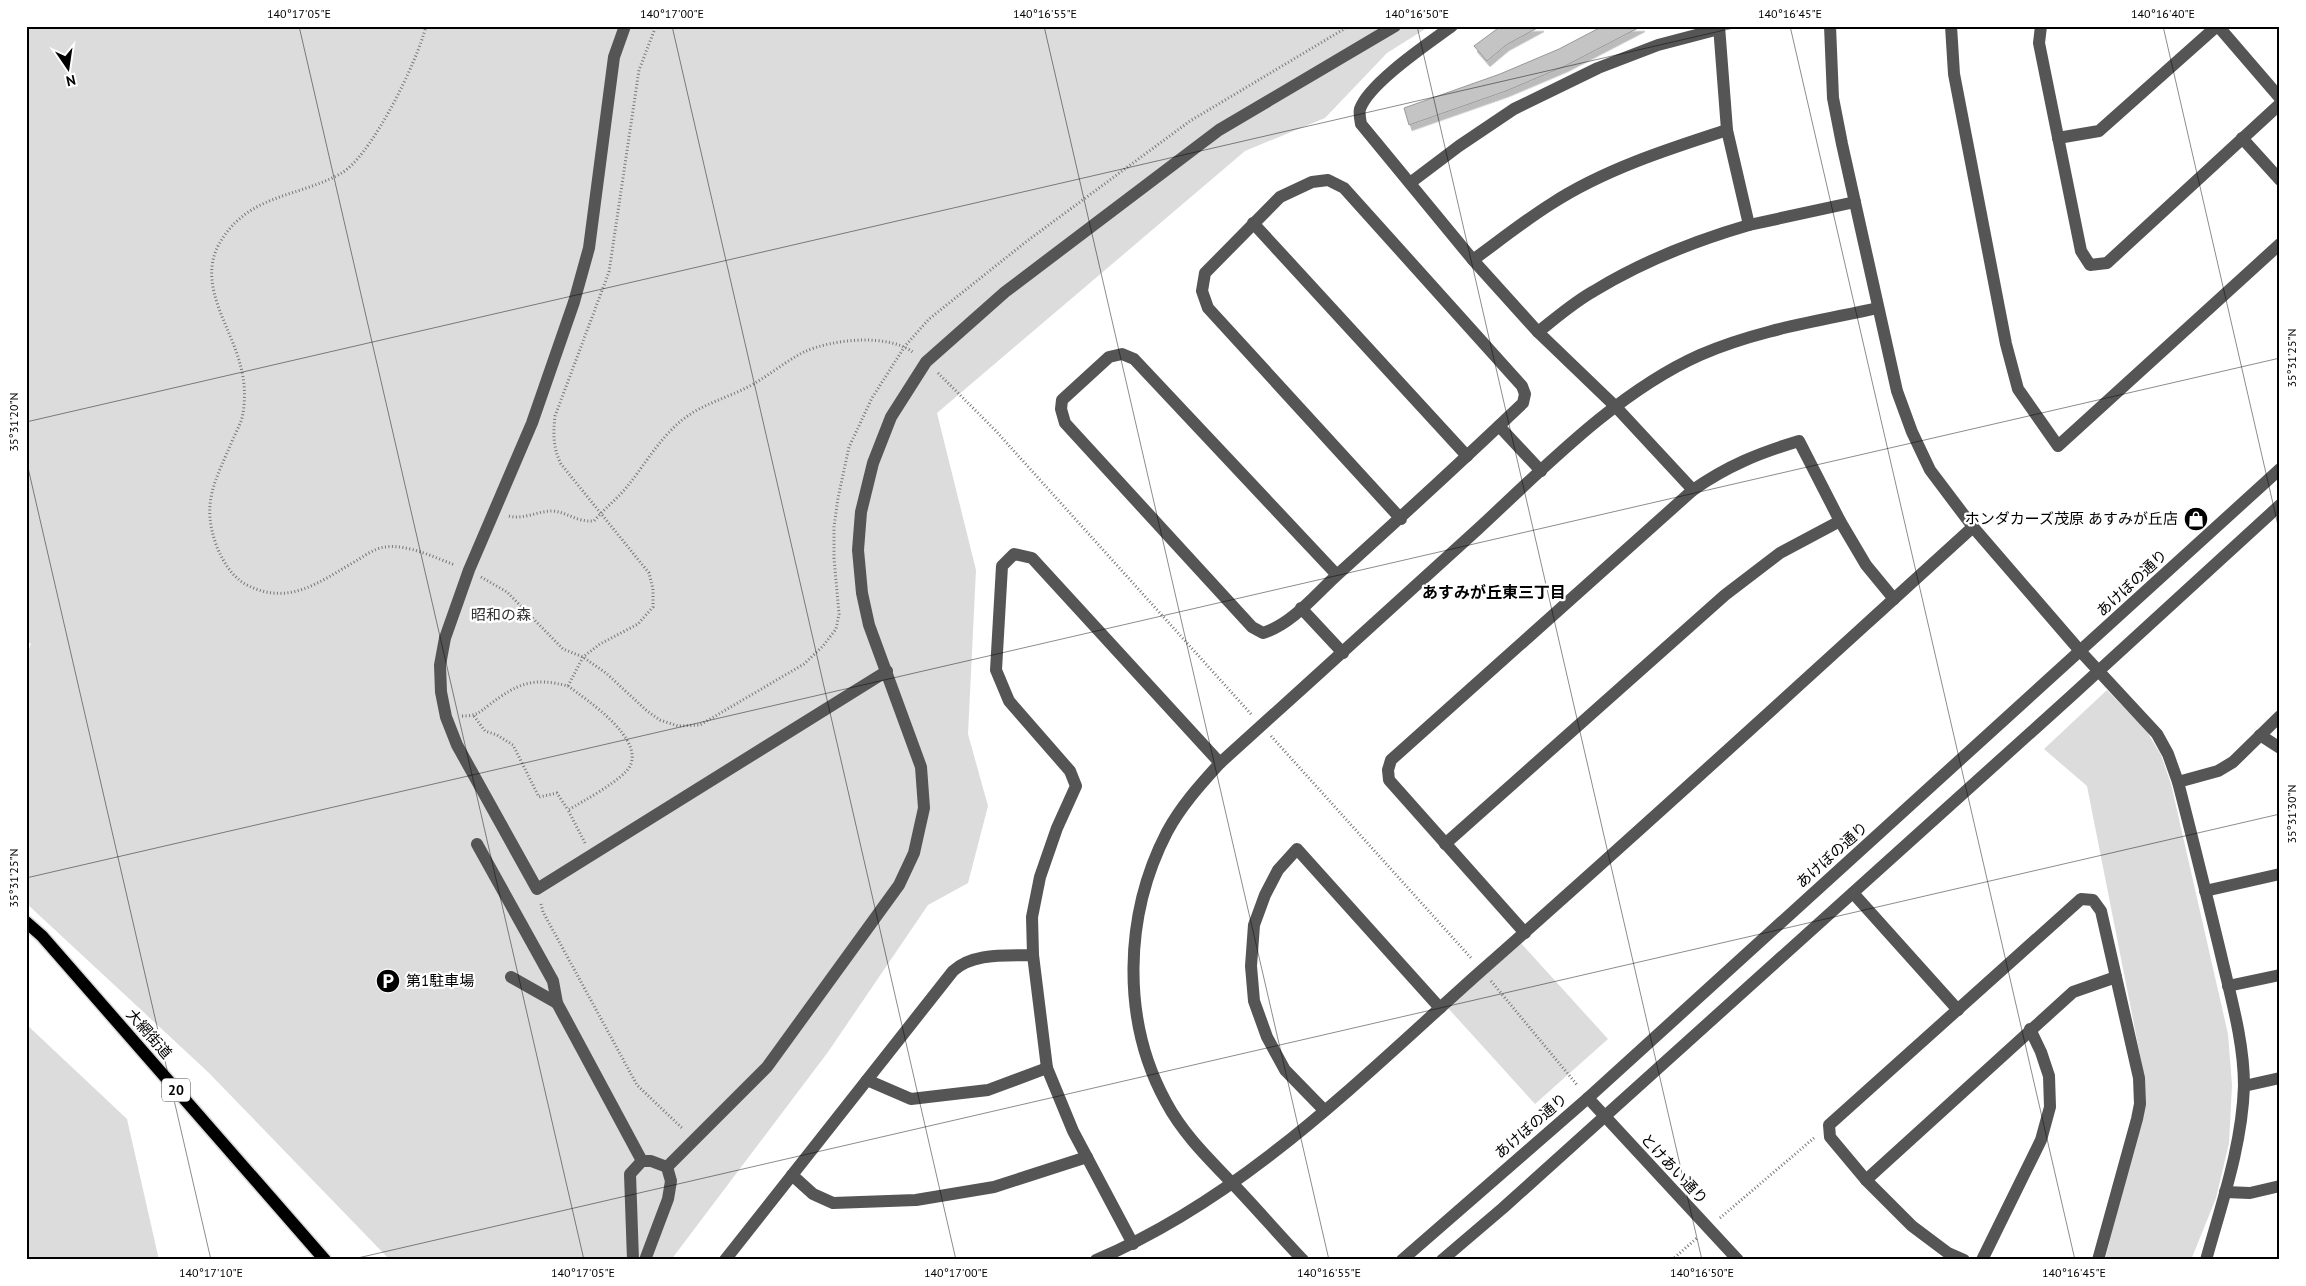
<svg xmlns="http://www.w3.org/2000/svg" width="2306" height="1286" viewBox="0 0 2306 1286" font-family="'PT Sans','Noto Sans JP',sans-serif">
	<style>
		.green { fill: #dcdcdc }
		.building { fill: #c4c4c4; stroke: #999; filter: url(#shadow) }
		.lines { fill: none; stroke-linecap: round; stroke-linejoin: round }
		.major-casing { stroke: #dbdbdb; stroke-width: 15 }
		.path { stroke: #777; stroke-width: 3; stroke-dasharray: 1 2.5; stroke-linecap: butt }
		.minor { stroke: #555; stroke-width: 12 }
		.major { stroke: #000; stroke-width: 12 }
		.ticks { fill: none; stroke: #000; stroke-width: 1; stroke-opacity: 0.45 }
		.labels { text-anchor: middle; stroke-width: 4.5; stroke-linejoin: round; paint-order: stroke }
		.shield { fill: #fff; stroke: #4c4c4c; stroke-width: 1 }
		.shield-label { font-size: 14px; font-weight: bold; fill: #000 }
		.poi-label { font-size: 15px; fill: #000; stroke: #fff; text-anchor: end }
		.street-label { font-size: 15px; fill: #000; stroke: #fff }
		.park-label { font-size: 15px; fill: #333; stroke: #fff }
		.neighbourhood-label { font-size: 16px; font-weight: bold; fill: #000; stroke: #fff }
		.neatline { fill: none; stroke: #000; stroke-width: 2 }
		.ticks-label { font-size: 12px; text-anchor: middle; fill: #000 }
	</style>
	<defs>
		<filter id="shadow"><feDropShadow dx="3" dy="5.5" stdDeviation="0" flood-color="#0004"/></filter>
	</defs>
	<rect width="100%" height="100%" fill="#fff"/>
	<g class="green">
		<polygon points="26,26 1430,26 1387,53 1325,118 1245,151 937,413 976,570 968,734 988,806 968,883 928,905 828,1052 671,1260 390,1260 208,1072 26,903 26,656 31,644 26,640"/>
		<polygon points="2107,690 2146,730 2161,755 2171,784 2228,1034 2232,1085 2229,1143 2216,1198 2191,1260 2105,1260 2143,1108 2142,1065 2087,786 2044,749"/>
		<polygon points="1520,942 1608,1039 1535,1104 1447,1007"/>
		<polygon points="26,1024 127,1119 159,1260 26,1260"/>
	</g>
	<g class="building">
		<polygon points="1501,26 1541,26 1506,45 1487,61 1474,46"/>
		<polygon points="1603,26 1642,26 1565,66 1506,91 1409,125 1404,108 1500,74 1559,49"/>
	</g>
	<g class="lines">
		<g class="major-casing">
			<polyline id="major" points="26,922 42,936 325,1260"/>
		</g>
		<g class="path">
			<path d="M426,26c-8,34 -55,132 -86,148 -44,24 -94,20 -122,72 -20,40 13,81 22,118 5,16 6,37 2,54 -2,7 -6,14 -9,21 -17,41 -33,63 -16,108 6,15 16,31 30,38 43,22 73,-4 109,-24 8,-5 19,-13 29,-14 23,-3 48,10 70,18"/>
			<polyline points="938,373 995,430 1251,714"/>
			<path d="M509,516c14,4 29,-5 43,-5 16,1 23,11 42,10 10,-12 22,-21 32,-33 18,-22 33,-49 55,-67 19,-16 43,-22 65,-33 20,-10 38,-26 58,-36 28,-13 85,-19 110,1"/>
			<polyline points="481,577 507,592 563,649 583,657 606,673 647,711 660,720 678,726 700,725 804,664 823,646 836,629 839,614 834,558 834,527 838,498 849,447 872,398 905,346 929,319 1027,241 1190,121 1349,26"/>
			<path d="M568,686c19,14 76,52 62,80 -6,13 -48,36 -62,44l17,33"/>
			<path d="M462,716c14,0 17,-3 27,-11 29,-22 44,-28 79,-19l15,-29 17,-13 38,-20 15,-17v-18l-4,-16 -88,-109c-8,-16 -8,-30 -6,-48l54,-144 30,-202 17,-44"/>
			<polyline points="474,716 485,731 497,735 513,745 539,797 557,793 568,810"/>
			<polyline points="1271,736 1472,959"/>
			<polyline points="541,904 543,912 637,1085 683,1129"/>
			<polyline points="1491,981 1578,1086"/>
			<polyline points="1720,1218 1814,1138"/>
			<polyline points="1672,1260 1698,1237"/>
		</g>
		<g class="minor">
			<polyline points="625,26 614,57 589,248 574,302 532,423 469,570 445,638 440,665 441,692 446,717 457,745 537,889 887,671"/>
			<path d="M1452,26c-23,17 -83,57 -92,83 -1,4 0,10 1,15l112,136 65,72 78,75 77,83"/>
			<path d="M1830,26l3,72 9,46 55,247 15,41 18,38 43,57 108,125 76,82 11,20 10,28c15,58 29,115 43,173 10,43 23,87 23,131 -2,60 -22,116 -38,174"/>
			<polyline points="1951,26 1954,74 2006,344 2018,389 2058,446 2280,244"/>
			<polyline points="2041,26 2039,43 2081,251 2090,265 2107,263 2280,104"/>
			<polyline points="2218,26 2280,98"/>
			<polyline points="2058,138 2099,131 2217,26"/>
			<polyline points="2242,138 2280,180"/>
			<polyline points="1410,183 1459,146 1514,109 1598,68 1658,45 1719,29"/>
			<polyline points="1253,223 1467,456"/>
			<polyline points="1749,225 1855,202"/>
			<path d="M1473,260c26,-19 51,-39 78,-56 52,-34 117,-55 176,-74"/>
			<path d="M1538,332c18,-14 36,-30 56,-41 49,-30 100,-50 155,-66l-22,-95 -8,-104"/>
			<polyline points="1499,426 1541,471"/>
			<path d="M1337,575l-203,-216 -12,-5 -13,3 -47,43 -1,9 4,14 187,204 11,6c29,-9 52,-38 74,-58 63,-57 125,-114 186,-172l2,-9 -3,-8 -178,-198 -16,-8 -16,2 -32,15 -75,76 -3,18 6,17 193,211"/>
			<polyline points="1301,608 1343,653"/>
			<polyline points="2260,735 2280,748"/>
			<polyline points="2178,782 2218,771 2233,762 2280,716"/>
			<polyline points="477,844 553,981 557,1003 642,1161"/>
			<polyline points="1445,844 1725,595 1780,553 1840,521"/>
			<polyline points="2205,891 2280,874"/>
			<polyline points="1853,893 1958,1010"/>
			<path d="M1525,933l-136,-153 -1,-10 3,-10 302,-270c34,-24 66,-37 106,-49l41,80 26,44 28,34"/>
			<polyline points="511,977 557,1003"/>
			<polyline points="2228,986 2280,975"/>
			<polyline points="867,1080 911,1099 988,1090 1047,1068"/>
			<polyline points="2244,1086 2280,1078"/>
			<polyline points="1588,1098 1738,1260"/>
			<polyline points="1324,1110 1285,1070 1267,1037 1254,1001 1251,966 1254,925 1265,895 1278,870 1297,849 1440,1008"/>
			<polyline points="667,1167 767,1067 899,885 914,853 924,808 921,767 869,625 862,593 858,550 861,512 873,463 891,417 926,362 1005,292 1219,130 1395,26"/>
			<polyline points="792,1175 813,1194 833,1203 916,1200 994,1187 1087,1157"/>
			<polyline points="1866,1180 2073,992 2116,977"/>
			<polyline points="2225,1192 2250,1193 2280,1186"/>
			<polyline points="1133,1244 1073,1131 1047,1068 1033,955 1032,917 1040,877 1057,828 1076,786 1070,771 1009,701 996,670 1002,566 1014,554 1032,558 1220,763"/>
			<polyline points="633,1260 630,1174 642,1161 651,1161 667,1167"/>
			<polyline points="645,1260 668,1199 671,1181 667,1167"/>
			<path d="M725,1260l228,-289c20,-19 54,-15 80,-16"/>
			<path d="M1096,1260c149,-63 266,-183 385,-289 166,-146 329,-296 492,-444"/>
			<path d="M1303,1260c-24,-25 -46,-51 -70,-76 -24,-25 -50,-50 -67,-82 -45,-82 -42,-187 1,-270 14,-26 33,-47 53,-69 86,-78 173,-156 258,-234 67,-62 139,-137 222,-174 57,-25 119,-34 178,-47"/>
			<polyline points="1402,1260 1588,1098 2280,469"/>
			<polyline points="1442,1260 1503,1208 2069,698 2280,505"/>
			<polyline points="1964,1260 1948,1253 1912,1226 1866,1180 1830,1137 1829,1125 2081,899 2093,900 2101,911 2139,1078 2140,1104 2137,1119 2098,1260"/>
			<polyline points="1982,1260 2041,1140 2050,1107 2049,1076 2041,1052 2030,1029"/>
		</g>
		<use href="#major" class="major"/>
	</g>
	<path class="ticks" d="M299,26l285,1234M672,26l284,1234M1044,26l285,1234M1417,26l285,1234M1790,26l285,1234M2163,26l117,508M26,422l1716,-396M26,459l185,801M26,878l2254,-520M349,1260l1931,-446"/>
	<defs>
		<g id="shop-disc" transform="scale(1.25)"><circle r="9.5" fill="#000" stroke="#fff"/><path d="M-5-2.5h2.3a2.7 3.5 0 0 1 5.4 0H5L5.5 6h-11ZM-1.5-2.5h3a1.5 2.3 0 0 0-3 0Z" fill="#fff"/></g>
		<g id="parking-disc" transform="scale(1.25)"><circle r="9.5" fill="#000" stroke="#fff"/><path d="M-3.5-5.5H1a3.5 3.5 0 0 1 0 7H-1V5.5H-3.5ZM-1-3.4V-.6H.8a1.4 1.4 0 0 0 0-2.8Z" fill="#fff"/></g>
	</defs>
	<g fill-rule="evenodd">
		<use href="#shop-disc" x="2196" y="519"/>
		<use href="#parking-disc" x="388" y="981"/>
	</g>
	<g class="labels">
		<rect class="shield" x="162" y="1078.5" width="28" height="23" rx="4"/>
		<g class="shield-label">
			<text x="176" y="1095">20</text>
		</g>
		<g class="poi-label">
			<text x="2178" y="524">ホンダカーズ茂原 あすみが丘店</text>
			<text x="406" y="986" text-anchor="start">第1駐車場</text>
		</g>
		<g class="street-label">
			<text transform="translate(2132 583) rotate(-43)" y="5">あけぼの通り</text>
			<text transform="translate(1832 855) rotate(-42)" y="5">あけぼの通り</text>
			<text transform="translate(149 1034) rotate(49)" y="5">大網街道</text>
			<text transform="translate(1531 1126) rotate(-41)" y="5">あけぼの通り</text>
			<text transform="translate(1674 1169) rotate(47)" y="5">とけあい通り</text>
		</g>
		<g class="park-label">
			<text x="501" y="620">昭和の森</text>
		</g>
		<g class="neighbourhood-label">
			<text x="1494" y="598">あすみが丘東三丁目</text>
		</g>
	</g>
	<rect width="2306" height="1286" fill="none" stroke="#ffffff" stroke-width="55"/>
	<g transform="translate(68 68) rotate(167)" stroke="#ffffff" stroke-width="4" paint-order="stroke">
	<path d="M0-4L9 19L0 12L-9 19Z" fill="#000000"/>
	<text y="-8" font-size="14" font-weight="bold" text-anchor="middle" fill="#000000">N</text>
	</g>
	<rect x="28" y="28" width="2250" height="1230" class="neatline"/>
	<g class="ticks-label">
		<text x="299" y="18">140°17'05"E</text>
		<text x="672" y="18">140°17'00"E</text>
		<text x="1045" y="18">140°16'55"E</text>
		<text x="1417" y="18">140°16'50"E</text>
		<text x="1790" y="18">140°16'45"E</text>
		<text x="2163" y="18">140°16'40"E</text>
		<text transform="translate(2292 358) rotate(-90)" y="4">35°31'25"N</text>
		<text transform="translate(14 422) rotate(-90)" y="4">35°31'20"N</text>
		<text transform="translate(2292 814) rotate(-90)" y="4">35°31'30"N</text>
		<text transform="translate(14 878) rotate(-90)" y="4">35°31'25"N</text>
		<text x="211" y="1277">140°17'10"E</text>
		<text x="583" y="1277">140°17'05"E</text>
		<text x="956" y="1277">140°17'00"E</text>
		<text x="1329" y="1277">140°16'55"E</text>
		<text x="1702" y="1277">140°16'50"E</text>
		<text x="2074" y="1277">140°16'45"E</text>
	</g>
</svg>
